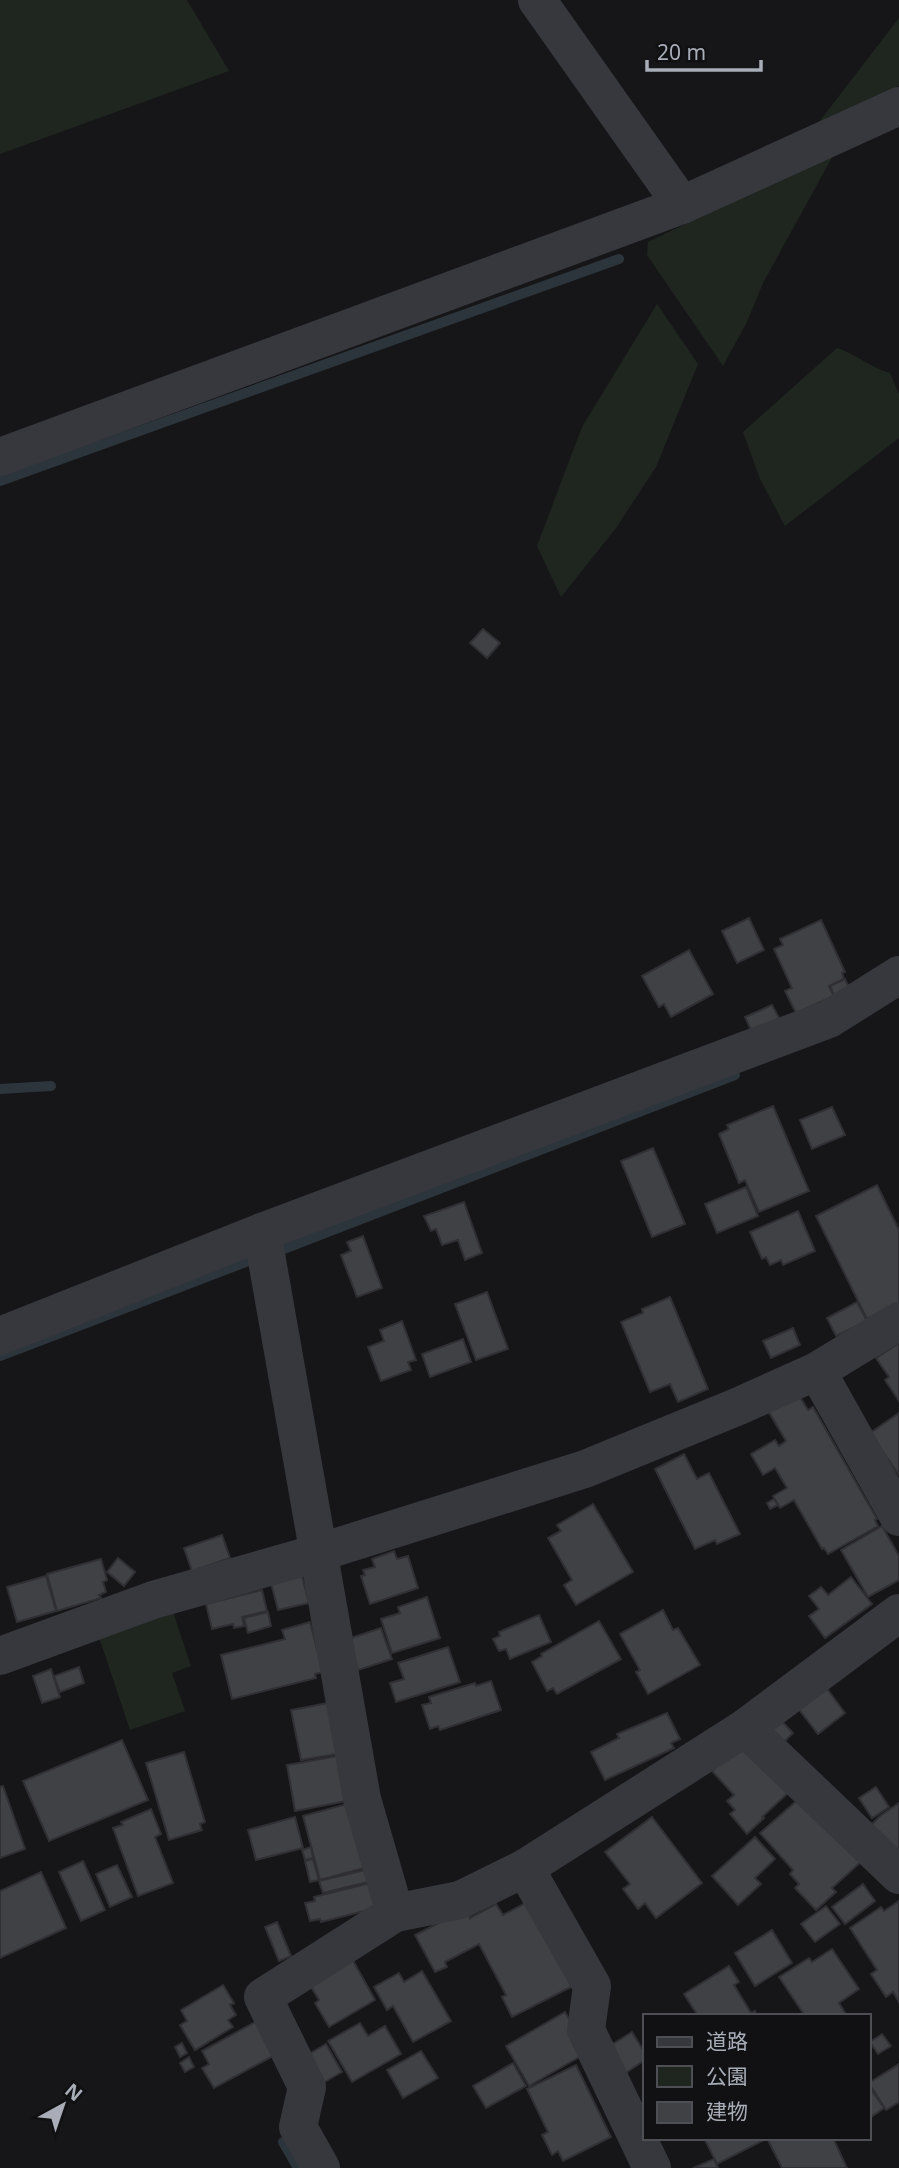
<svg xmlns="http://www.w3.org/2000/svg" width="899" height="2168" viewBox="0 0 899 2168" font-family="'Noto Sans','Noto Sans JP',sans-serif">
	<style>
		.green { fill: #1e261f }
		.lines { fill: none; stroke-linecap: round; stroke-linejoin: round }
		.stream { stroke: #2c353c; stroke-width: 10 }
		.building { fill: #404145; stroke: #303034; stroke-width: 2 }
		.minor { stroke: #37383d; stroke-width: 38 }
	</style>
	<rect width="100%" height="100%" fill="#161618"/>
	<g class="green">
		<polygon points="0,0 187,0 229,71 0,154"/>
		<polygon points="899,18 899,86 819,122"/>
		<polygon points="835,152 763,283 747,322 723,366 647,255 648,242"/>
		<polygon points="657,304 698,364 656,467 616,528 561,597 537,546 582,427"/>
		<path d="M837,348c19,6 34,20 53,25l9,21v44l-114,88 -25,-47 -17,-47z"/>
		<polygon points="173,1612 191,1666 172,1673 185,1711 130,1730 99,1637"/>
	</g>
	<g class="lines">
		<g class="stream">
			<polyline points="0,481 619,259"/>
			<polyline points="0,1089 51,1086"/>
			<polyline points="281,1250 735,1075"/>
			<polyline points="0,1356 251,1260"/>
			<polyline points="283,2142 298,2168"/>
		</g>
	</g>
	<g class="building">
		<polygon points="483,629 500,643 487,658 470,643"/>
		<polygon points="749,918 764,950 737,963 722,931"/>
		<polygon points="821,920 845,972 842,973 844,979 829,986 834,996 796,1013 785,991 792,988 774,949 783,945 780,939"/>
		<polygon points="689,950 713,994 671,1017 664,1004 659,1007 642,976"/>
		<polygon points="845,979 852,994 834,995 830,986"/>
		<polygon points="772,1005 783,1025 755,1039 745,1017"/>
		<polygon points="773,1106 809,1191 759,1212 745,1180 739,1183 719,1134 729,1129 727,1125"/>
		<polygon points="832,1107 845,1135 812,1149 800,1120"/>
		<polygon points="653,1148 685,1224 652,1237 621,1161"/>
		<polygon points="877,1185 899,1230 899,1303 867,1319 816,1216"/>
		<polygon points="746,1187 758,1216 717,1233 705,1204"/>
		<polygon points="464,1202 482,1253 465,1260 458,1240 442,1245 436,1229 431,1231 424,1216"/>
		<polygon points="798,1211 815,1251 783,1265 781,1260 770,1265 766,1257 762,1259 750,1232"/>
		<polygon points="363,1236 382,1288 357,1297 341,1255 351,1251 347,1242"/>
		<polygon points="487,1292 508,1349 476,1360 455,1304"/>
		<polygon points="670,1297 708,1389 678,1402 670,1384 650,1392 621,1322 643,1313 642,1309"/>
		<polygon points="857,1302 867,1321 836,1336 827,1318"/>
		<polygon points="402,1321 416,1360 408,1362 411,1370 381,1381 368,1347 384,1341 380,1330"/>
		<polygon points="793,1328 800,1345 771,1358 763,1341"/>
		<polygon points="463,1339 471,1362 430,1377 422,1354"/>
		<polygon points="899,1343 899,1401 885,1380 889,1377 876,1358"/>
		<polygon points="797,1392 808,1410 813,1407 877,1519 875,1520 878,1526 828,1554 824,1548 822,1549 794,1500 780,1508 773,1496 787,1488 775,1468 763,1475 751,1454 775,1440 779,1446 786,1441 767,1409"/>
		<polygon points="899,1413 899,1475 870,1433"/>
		<polygon points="684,1454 697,1479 709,1473 740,1534 717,1544 715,1540 695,1549 655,1469"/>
		<polygon points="774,1499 778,1505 770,1509 767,1503"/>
		<polygon points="593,1504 633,1572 576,1605 564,1585 572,1580 548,1538 561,1531 557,1525"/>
		<polygon points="882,1526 899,1556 899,1580 868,1597 841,1550"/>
		<polygon points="222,1535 230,1558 192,1571 184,1548"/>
		<polygon points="394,1551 397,1559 408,1556 418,1588 370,1604 361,1576 365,1575 363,1570 375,1567 372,1559"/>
		<polygon points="118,1558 135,1572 124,1586 107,1572"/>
		<polygon points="101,1559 107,1580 103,1582 106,1592 99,1595 101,1598 57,1611 47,1574"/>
		<polygon points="46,1576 56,1611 17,1622 7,1587"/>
		<polygon points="302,1576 309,1603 278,1610 271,1583"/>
		<polygon points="851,1577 872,1604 825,1638 809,1616 819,1609 809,1596 821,1587 828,1595"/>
		<polygon points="262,1590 267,1611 242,1617 244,1626 234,1628 233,1624 212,1629 206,1604"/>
		<polygon points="427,1597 440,1638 392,1653 381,1619 400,1613 398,1607"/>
		<polygon points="663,1610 673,1630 678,1628 700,1665 648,1694 636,1672 640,1670 620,1634"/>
		<polygon points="268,1612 271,1626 248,1633 244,1618"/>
		<polygon points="539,1615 551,1642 510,1659 506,1649 499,1651 493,1639 500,1636 499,1632"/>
		<polygon points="599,1621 621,1659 557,1694 553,1688 547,1691 532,1662 542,1656 541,1654"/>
		<polygon points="310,1622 323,1672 315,1674 316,1678 232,1699 221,1655 285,1639 282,1630"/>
		<polygon points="381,1628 392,1659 358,1670 348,1639"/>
		<polygon points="448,1647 460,1682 396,1702 390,1683 404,1679 398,1663"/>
		<polygon points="79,1667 84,1683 60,1692 54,1676"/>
		<polygon points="51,1669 60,1697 42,1703 33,1676"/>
		<polygon points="491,1681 501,1710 440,1730 438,1726 430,1729 422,1705 431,1703 429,1697 475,1683 476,1686"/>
		<polygon points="825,1686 845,1713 818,1734 797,1707"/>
		<polygon points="328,1703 337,1754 301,1760 291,1710"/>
		<polygon points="667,1713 680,1739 671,1743 674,1748 605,1780 591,1752 619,1738 617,1734"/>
		<polygon points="778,1717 793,1733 782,1744 767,1728"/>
		<polygon points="122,1740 148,1800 49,1841 23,1781"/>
		<polygon points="741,1745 789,1792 762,1817 764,1818 747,1834 730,1814 735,1810 727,1801 734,1795 712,1771"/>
		<polygon points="184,1752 205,1822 200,1824 202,1830 169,1840 146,1763"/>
		<polygon points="338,1756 347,1801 295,1811 287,1765"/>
		<polygon points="3,1786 25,1849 0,1858 0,1787"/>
		<polygon points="876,1787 889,1807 872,1818 859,1798"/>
		<polygon points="802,1796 862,1861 832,1888 836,1892 816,1910 795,1888 799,1884 790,1874 793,1870 760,1833"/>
		<polygon points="899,1803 899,1856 869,1827 880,1816"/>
		<polygon points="347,1804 364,1868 320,1880 303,1816"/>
		<polygon points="151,1809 161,1834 155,1837 173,1883 138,1896 113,1828 123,1825 121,1822"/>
		<polygon points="295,1817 303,1848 256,1860 248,1830"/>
		<polygon points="652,1817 702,1883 656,1918 645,1903 638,1909 623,1889 630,1884 605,1852"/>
		<polygon points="755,1837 775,1859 755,1878 761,1884 738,1905 712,1876"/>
		<polygon points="311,1847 313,1858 305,1860 302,1850"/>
		<polygon points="313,1859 319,1880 310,1882 305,1861"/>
		<polygon points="83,1861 105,1910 81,1921 59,1872"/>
		<polygon points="117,1865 132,1897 110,1907 96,1874"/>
		<polygon points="365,1870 368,1882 323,1893 319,1881"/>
		<polygon points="41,1872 66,1928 0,1958 0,1891"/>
		<polygon points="370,1883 376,1908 321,1922 320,1919 310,1921 305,1903 315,1901 314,1897"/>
		<polygon points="863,1884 875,1901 845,1924 832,1907"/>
		<polygon points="529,1901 573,1986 512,2017 502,1997 506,1995 479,1944 445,1962 447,1967 435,1972 415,1935 466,1909 470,1918 496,1904 503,1915"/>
		<polygon points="899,1901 899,2002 893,1992 886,1997 871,1974 877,1970 850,1928 881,1907 884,1911"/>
		<polygon points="826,1906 840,1924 815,1942 801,1924"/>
		<polygon points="277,1922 291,1956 279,1961 265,1927"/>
		<polygon points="772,1930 792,1963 755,1986 735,1953"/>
		<polygon points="832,1949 859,1989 839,2003 847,2016 805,2016 779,1977 809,1958 812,1962"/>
		<polygon points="351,1957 375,2000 329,2027 315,2003 319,2000 308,1982"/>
		<polygon points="729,1966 739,1982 734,1985 751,2013 755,2011 757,2016 698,2016 684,1994"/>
		<polygon points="422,1971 451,2021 413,2042 393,2006 387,2010 374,1987 399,1973 404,1982"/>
		<polygon points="223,1985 234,2003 230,2005 236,2015 228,2020 233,2027 195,2050 180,2025 187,2021 181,2010"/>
		<polygon points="565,2012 588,2052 529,2086 506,2046"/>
		<polygon points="257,2021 273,2056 214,2088 202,2068 209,2064 202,2051"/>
		<polygon points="360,2023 368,2036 385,2026 401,2054 352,2082 328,2041"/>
		<polygon points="632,2032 645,2053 645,2060 624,2074 608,2047"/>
		<polygon points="882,2034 891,2046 878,2054 870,2042"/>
		<polygon points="182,2043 187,2053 180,2057 175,2047"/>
		<polygon points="326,2044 342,2072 323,2083 307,2055"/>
		<polygon points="421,2051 438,2078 403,2098 387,2070"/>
		<polygon points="189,2057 194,2067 185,2072 180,2063"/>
		<polygon points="513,2063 526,2086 486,2108 473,2086"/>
		<polygon points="899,2064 899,2102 886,2110 869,2083"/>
		<polygon points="576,2065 611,2137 563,2161 558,2151 552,2155 542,2135 548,2132 527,2089"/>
		<polygon points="870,2088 884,2108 871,2117 869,2114"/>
		<polygon points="704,2138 761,2138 762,2141 717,2164"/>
		<polygon points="767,2138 833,2138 847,2168 782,2168"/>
		<polygon points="714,2159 718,2168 693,2168"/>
	</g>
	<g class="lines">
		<g class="minor">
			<polyline points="537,0 682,205"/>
			<polyline points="0,457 682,205 899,106"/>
			<polyline points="262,1232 362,1799 395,1913 263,1997 307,2087 298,2127 321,2168"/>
			<polyline points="0,1336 262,1232 829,1019 899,975"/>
			<polyline points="817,1371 899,1321"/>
			<polyline points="899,1613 745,1728 899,1875"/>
			<polyline points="0,1656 153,1600 318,1553 585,1469 739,1406 817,1371 899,1517"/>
			<polyline points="525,1868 592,1986 586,2030 652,2168"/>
			<polyline points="395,1913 460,1900 525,1868 745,1728"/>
		</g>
	</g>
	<rect x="643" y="2014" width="228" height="126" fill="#111113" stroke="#4d4f55" stroke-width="2"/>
	<rect x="657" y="2037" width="35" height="10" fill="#37383d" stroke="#4d4f55" stroke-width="2"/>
	<text x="706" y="2049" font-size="21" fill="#a8adb8">道路</text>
	<rect x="657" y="2066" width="35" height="21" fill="#1e261f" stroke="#4d4f55" stroke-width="2"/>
	<text x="706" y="2084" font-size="21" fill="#a8adb8">公園</text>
	<rect x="657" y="2102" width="35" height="21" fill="#404145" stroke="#4d4f55" stroke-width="2"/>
	<text x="706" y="2119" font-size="21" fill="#a8adb8">建物</text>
	<g transform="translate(63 2105) rotate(40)" stroke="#111113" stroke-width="5" paint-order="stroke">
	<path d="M0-5L12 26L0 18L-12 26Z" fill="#a8adb8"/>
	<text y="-10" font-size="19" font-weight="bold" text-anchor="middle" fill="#a8adb8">N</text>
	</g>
	<path d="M647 60v10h114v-10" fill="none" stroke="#a8adb8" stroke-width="3.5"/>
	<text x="657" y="60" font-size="21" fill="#a8adb8" stroke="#111113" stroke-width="5" paint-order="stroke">20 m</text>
</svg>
